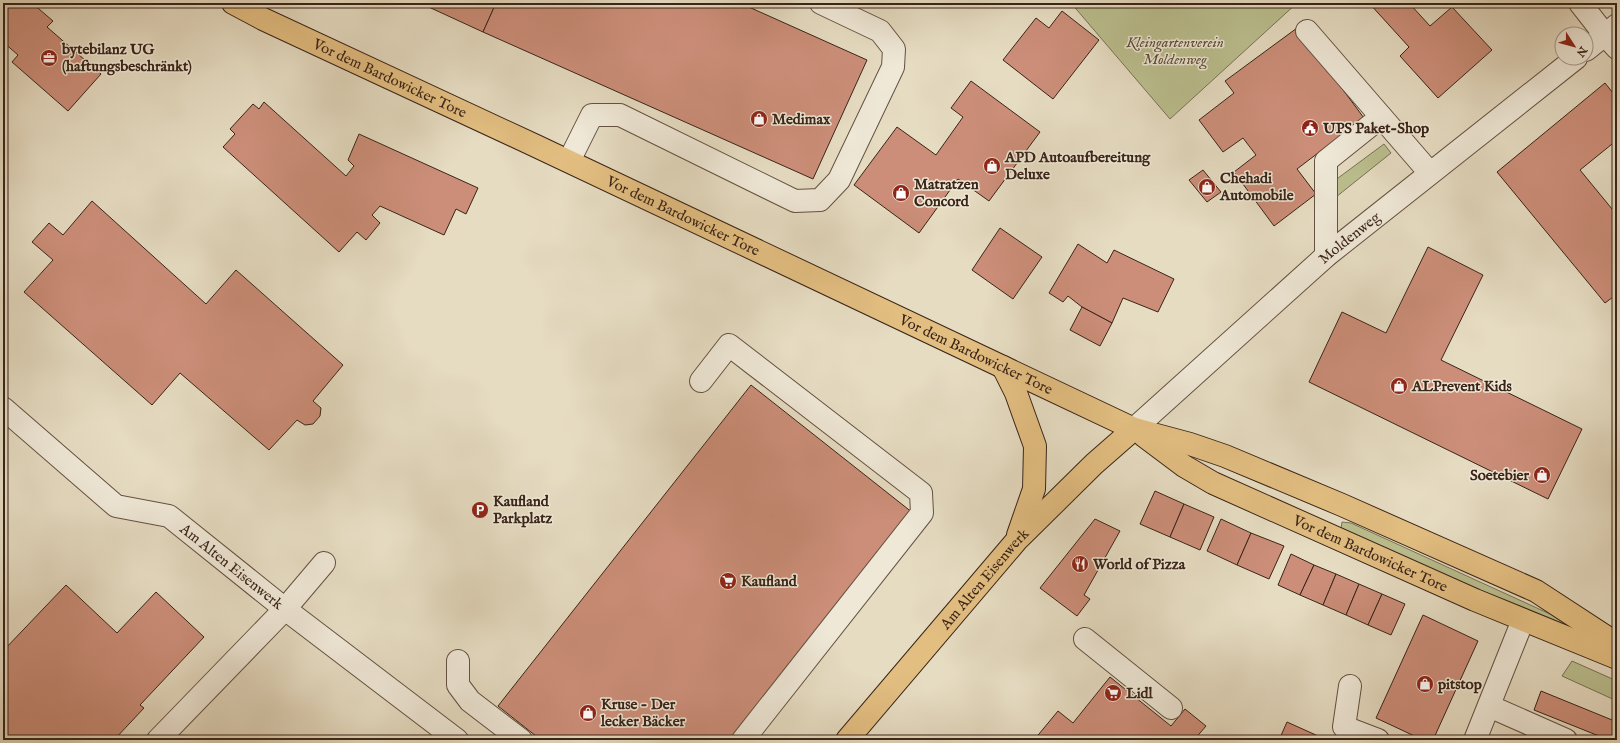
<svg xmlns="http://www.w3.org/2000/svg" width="1620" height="743" viewBox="0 0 1620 743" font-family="'IM FELL English',serif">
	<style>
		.green { fill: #bbbf8f; stroke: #7a7254 }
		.building { fill: #cc8e79; stroke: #392418 }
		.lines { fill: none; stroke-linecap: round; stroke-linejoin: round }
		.minor-casing { stroke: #645242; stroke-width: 24 }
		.major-casing { stroke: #392418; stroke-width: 24 }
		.minor { stroke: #efe8d7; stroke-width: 22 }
		.major { stroke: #e3be81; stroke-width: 22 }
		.labels { text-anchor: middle; stroke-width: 3; stroke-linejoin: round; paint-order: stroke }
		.park-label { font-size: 15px; font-style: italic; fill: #5a4b36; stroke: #efe8d7 }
		.poi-label { font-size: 15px; font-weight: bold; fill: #392418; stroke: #efe8d7; text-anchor: start }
		.street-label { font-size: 15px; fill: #392418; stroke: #efe8d7 }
	</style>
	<rect width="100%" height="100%" fill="#e6dcc2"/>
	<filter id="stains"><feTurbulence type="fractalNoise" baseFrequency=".005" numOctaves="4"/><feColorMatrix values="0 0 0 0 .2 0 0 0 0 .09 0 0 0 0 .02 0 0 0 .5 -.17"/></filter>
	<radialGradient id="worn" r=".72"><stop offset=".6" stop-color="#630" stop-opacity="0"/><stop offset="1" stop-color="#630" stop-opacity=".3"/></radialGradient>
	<g class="green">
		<polygon points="1071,3 1297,3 1170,119"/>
		<polygon points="1384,144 1391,153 1331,201 1334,181"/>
		<polygon points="1342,522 1351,523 1550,614 1598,644 1341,529"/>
		<polygon points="1572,661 1617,681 1617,701 1562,676"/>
	</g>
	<g class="building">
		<polygon points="3,3 32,3 53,21 47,27 101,74 68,111 12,62 18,55 3,42"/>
		<polygon points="420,3 496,3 483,32"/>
		<polygon points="496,3 740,3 867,60 813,179 483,32"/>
		<polygon points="1369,3 1409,3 1430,26 1452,7 1492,50 1438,98 1400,56 1409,47"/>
		<polygon points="1062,11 1099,40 1053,99 1003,60 1036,18 1049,28"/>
		<polygon points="1297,28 1364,118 1297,169 1316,194 1274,226 1234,172 1256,155 1243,138 1223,152 1199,120 1234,93 1225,81"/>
		<polygon points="971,81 1040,132 989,201 958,179 919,233 854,185 897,127 936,155 963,117 951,108"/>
		<polygon points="1605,83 1617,98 1617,140 1580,170 1617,215 1617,294 1605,303 1497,172"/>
		<polygon points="264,102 346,176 354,166 348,160 359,134 478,188 466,214 456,209 444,235 380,206 372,215 380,223 366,240 357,232 339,252 223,147 235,134 230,129 253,104 259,109"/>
		<polygon points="1203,170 1221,192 1207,202 1189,180"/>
		<polygon points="92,201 206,304 236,270 343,365 313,401 321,408 320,416 313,424 305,425 297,420 269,450 180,373 152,405 24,292 53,260 32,242 49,223 63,235"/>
		<polygon points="1000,228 1042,257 1013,299 972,270"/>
		<polygon points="1078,244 1107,263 1114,250 1174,279 1158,312 1123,298 1112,323 1082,307 1068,296 1063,302 1049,293"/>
		<polygon points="1428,247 1483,275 1441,360 1582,429 1548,499 1309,382 1342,312 1386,333"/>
		<polygon points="1082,307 1112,323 1100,346 1070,330"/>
		<polygon points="751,385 913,513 734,740 541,740 498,706"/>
		<polygon points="1155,491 1184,504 1170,537 1140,524"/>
		<polygon points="1184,504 1214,517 1200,550 1170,537"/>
		<polygon points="1095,519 1120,531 1084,595 1090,599 1077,616 1040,588"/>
		<polygon points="1221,519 1251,533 1237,565 1207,551"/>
		<polygon points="1251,533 1284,546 1269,579 1237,565"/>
		<polygon points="1291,554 1314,565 1300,595 1278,585"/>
		<polygon points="1314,565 1336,574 1323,605 1300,595"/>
		<polygon points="1336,574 1359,584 1346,615 1323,605"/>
		<polygon points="1359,584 1382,594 1368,625 1346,615"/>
		<polygon points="66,585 117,633 156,592 204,637 140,705 144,708 114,740 3,740 3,651"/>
		<polygon points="1382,594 1405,604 1391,635 1368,625"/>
		<polygon points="1423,615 1478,641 1433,740 1423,740 1376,718"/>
		<polygon points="1110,677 1171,726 1185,709 1206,726 1194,740 1034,740 1058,711 1073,723"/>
		<polygon points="1541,691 1617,722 1617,740 1609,740 1534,710"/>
		<polygon points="1287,722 1327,740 1279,740"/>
	</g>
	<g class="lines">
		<g class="minor-casing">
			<g id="minor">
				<polyline points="1580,3 1605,35 1617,48"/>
				<polyline points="1307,31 1430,173"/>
				<polyline points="1586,50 1617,25"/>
				<polyline points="569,161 592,115 620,115 795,201 820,200 839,180 893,67 894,49 880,31 821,3"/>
				<polyline points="1326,256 1326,161 1381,117"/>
				<polyline points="701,381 729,345 921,493 922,513 743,740"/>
				<path id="s1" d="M3,408l113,98 53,10 116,93 172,131"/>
				<path id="s2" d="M1134,429l192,-173 250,-198"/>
				<polyline points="1085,639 1171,708"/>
				<polyline points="458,661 458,685 470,701 521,740"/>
				<polyline points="1350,686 1344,727 1378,740"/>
				<polyline points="1489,706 1566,740"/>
				<polyline points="158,740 285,609 324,563"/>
				<polyline points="1475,740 1523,620"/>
			</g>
		</g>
		<g class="major-casing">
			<g id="major">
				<path id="s3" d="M233,3l30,16 273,127 598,283 56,15 35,12 117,49 194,86 81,53"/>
				<polyline points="1003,367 1016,393 1035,446 1034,489 1018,535"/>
				<path id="s4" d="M1144,436l40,30 29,17 262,117 142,58"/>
				<path id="s5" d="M847,740l170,-200 77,-76 40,-35"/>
			</g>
		</g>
		<use href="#minor" class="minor"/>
		<use href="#major" class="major"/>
	</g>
	<defs>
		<g id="office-disc" transform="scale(0.9)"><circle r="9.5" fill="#8f2418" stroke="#efe8d7"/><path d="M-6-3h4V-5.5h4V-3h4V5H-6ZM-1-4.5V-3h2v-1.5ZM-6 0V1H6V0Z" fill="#fff"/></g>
		<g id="shop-disc" transform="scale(0.9)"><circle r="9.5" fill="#8f2418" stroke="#efe8d7"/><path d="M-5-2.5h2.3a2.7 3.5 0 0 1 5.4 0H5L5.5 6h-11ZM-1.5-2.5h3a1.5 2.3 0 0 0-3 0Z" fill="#fff"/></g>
		<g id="civic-disc" transform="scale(0.9)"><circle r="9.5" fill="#8f2418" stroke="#efe8d7"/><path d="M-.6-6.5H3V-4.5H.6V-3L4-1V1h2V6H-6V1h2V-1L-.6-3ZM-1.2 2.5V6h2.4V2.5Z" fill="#fff"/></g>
		<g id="parking-disc" transform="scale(0.9)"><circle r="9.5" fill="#8f2418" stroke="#efe8d7"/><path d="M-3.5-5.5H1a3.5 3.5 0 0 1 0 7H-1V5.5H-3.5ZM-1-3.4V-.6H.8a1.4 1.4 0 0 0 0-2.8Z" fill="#fff"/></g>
		<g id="restaurant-disc" transform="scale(0.9)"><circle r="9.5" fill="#8f2418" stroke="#efe8d7"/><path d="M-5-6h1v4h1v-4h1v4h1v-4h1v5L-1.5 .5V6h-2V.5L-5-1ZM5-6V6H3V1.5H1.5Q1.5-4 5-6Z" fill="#fff"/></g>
		<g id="supermarket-disc" transform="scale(0.9)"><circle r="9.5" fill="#8f2418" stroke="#efe8d7"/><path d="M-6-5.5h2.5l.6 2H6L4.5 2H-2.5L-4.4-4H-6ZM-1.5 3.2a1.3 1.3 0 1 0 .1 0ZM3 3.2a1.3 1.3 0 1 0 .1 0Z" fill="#fff"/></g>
	</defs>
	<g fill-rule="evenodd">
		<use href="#office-disc" x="49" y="58"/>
		<use href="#shop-disc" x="759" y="119"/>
		<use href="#civic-disc" x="1310" y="128"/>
		<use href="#shop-disc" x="992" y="166"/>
		<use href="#shop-disc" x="1207" y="187"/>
		<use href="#shop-disc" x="901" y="193"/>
		<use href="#shop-disc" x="1399" y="386"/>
		<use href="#shop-disc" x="1542" y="475"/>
		<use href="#parking-disc" x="480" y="510"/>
		<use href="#restaurant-disc" x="1080" y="564"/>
		<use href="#supermarket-disc" x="728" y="581"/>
		<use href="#shop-disc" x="1425" y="684"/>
		<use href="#supermarket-disc" x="1113" y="693"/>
		<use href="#shop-disc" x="588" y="713"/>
	</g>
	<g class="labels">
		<g class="park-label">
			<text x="1175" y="47">Kleingartenverein<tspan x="1175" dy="17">Moldenweg</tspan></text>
		</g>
		<g class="poi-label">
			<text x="62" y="54">bytebilanz UG<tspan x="62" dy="17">(haftungsbeschränkt)</tspan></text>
			<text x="772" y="124">Medimax</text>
			<text x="1323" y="133">UPS Paket-Shop</text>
			<text x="1005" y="162">APD Autoaufbereitung<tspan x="1005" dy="17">Deluxe</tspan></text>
			<text x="1220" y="183">Chehadi<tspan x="1220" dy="17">Automobile</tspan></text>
			<text x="914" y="189">Matratzen<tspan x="914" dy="17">Concord</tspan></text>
			<text x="1412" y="391">ALPrevent Kids</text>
			<text x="1529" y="480" text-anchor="end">Soetebier</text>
			<text x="493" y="506">Kaufland<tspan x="493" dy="17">Parkplatz</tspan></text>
			<text x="1093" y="569">World of Pizza</text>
			<text x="741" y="586">Kaufland</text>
			<text x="1438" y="689">pitstop</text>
			<text x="1126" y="698">Lidl</text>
			<text x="601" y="709">Kruse - Der<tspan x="601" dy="17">lecker Bäcker</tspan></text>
		</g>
		<g class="street-label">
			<text dy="5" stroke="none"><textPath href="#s3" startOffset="174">Vor dem Bardowicker Tore</textPath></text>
			<text dy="5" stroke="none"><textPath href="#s3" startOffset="498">Vor dem Bardowicker Tore</textPath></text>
			<text dy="5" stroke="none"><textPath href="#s2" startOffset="288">Moldenweg</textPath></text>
			<text dy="5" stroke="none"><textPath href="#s3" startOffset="822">Vor dem Bardowicker Tore</textPath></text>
			<text dy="5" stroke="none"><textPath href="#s4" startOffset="256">Vor dem Bardowicker Tore</textPath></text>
			<text dy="5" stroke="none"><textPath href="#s1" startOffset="284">Am Alten Eisenwerk</textPath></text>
			<text dy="5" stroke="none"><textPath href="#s5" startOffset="212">Am Alten Eisenwerk</textPath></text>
		</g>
	</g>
	<rect width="1620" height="743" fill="none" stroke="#e6dcc2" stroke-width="16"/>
	<rect x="4" y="4" width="1612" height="735" fill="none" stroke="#392418" stroke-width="2"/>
	<rect x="8" y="8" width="1604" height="727" fill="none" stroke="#392418"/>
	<g transform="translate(1574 46) rotate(126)"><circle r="19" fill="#efe8d7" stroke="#a69a8b"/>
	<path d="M0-3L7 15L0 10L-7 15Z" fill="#8f2418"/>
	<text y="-6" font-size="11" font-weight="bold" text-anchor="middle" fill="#392418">N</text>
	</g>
	<rect width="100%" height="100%" filter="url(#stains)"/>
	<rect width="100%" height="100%" fill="url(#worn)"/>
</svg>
